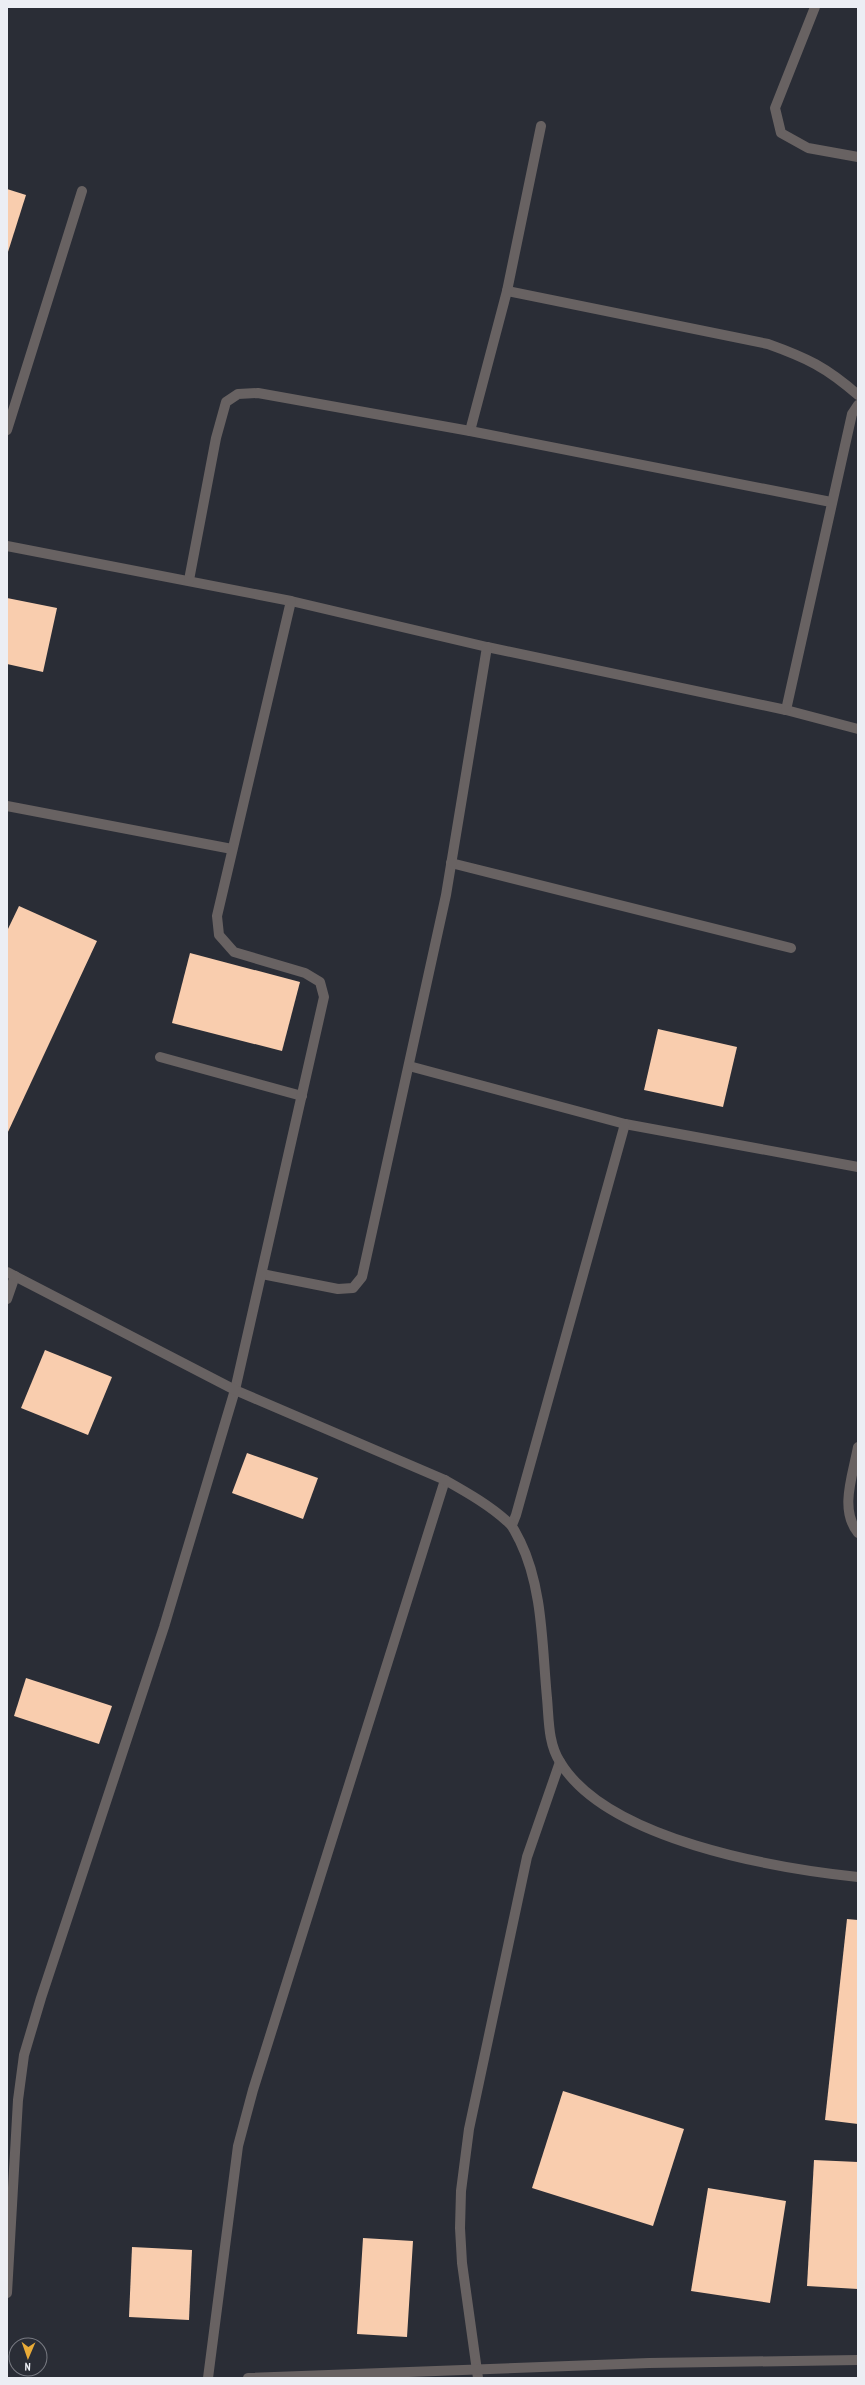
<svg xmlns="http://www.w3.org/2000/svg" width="865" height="2385" viewBox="0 0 865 2385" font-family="'PT Sans Narrow',sans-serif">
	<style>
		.building { fill: #f9cdae }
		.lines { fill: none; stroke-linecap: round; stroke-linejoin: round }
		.minor { stroke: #686262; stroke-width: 10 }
		.tertiary { stroke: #686262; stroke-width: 10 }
	</style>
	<rect width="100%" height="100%" fill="#2a2d36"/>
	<g class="building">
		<polygon points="7,189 26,195 7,255"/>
		<polygon points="7,598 57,608 43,672 7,664"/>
		<polygon points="19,906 97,941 7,1134 7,931"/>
		<polygon points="190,953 300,982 282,1051 172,1023"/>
		<polygon points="658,1029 737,1047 723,1107 644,1090"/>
		<polygon points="45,1350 112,1377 88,1435 21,1408"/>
		<polygon points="247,1453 318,1478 303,1519 232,1493"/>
		<polygon points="26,1678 112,1706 99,1744 14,1716"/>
		<polygon points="847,1919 858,1920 858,2124 825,2120"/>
		<polygon points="563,2091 684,2129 653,2226 532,2188"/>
		<polygon points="814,2160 858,2162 858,2289 807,2286"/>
		<polygon points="708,2188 786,2201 770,2303 691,2291"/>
		<polygon points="363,2238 413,2241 407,2337 357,2334"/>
		<polygon points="132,2247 192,2250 189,2320 129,2317"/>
	</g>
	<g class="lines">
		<g class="minor">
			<polyline points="815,7 775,108 781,133 808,148 858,157"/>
			<path d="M507,291l261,53c39,14 58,23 90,51"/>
			<polyline points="7,430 82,191"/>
			<polyline points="470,431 507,291 541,126"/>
			<polyline points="7,546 291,601 487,647 786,710 858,729"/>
			<polyline points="189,580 216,438 226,402 238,394 258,393 470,431 831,502"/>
			<polyline points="786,710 852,414 858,405"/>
			<polyline points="7,806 232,849"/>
			<polyline points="451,863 791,948"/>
			<polyline points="160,1057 302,1096"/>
			<polyline points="409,1066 625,1124 858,1167"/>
			<polyline points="262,1274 338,1289 353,1288 362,1277 446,895 487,647"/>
			<polyline points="7,1299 15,1276"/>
			<path d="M858,1447c-5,28 -19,62 0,86"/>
			<polyline points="512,1525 516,1515 625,1124"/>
			<polyline points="7,2293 18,2100 24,2055 41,1998 164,1627 235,1390 324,997 320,982 305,973 234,952 219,935 217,916 291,601"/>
			<polyline points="208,2378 238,2146 253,2090 445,1480"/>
			<polyline points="478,2378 462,2263 460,2228 461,2191 469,2129 527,1857 560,1762"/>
		</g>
		<g class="tertiary">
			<path d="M7,1272l228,118 210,90c23,13 46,26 65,44 4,4 7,12 10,17 23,47 22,105 27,157 2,22 1,45 13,64 47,78 214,106 298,115"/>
			<polyline points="248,2378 649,2363 858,2360"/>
		</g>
	</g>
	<rect width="865" height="2385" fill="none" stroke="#eceef4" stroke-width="16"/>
	<g transform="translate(28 2357) rotate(182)"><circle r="19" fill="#2a2d36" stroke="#787a82"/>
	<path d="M0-3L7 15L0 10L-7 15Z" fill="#e9ab38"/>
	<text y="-6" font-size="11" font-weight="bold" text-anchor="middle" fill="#eceef4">N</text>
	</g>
</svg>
